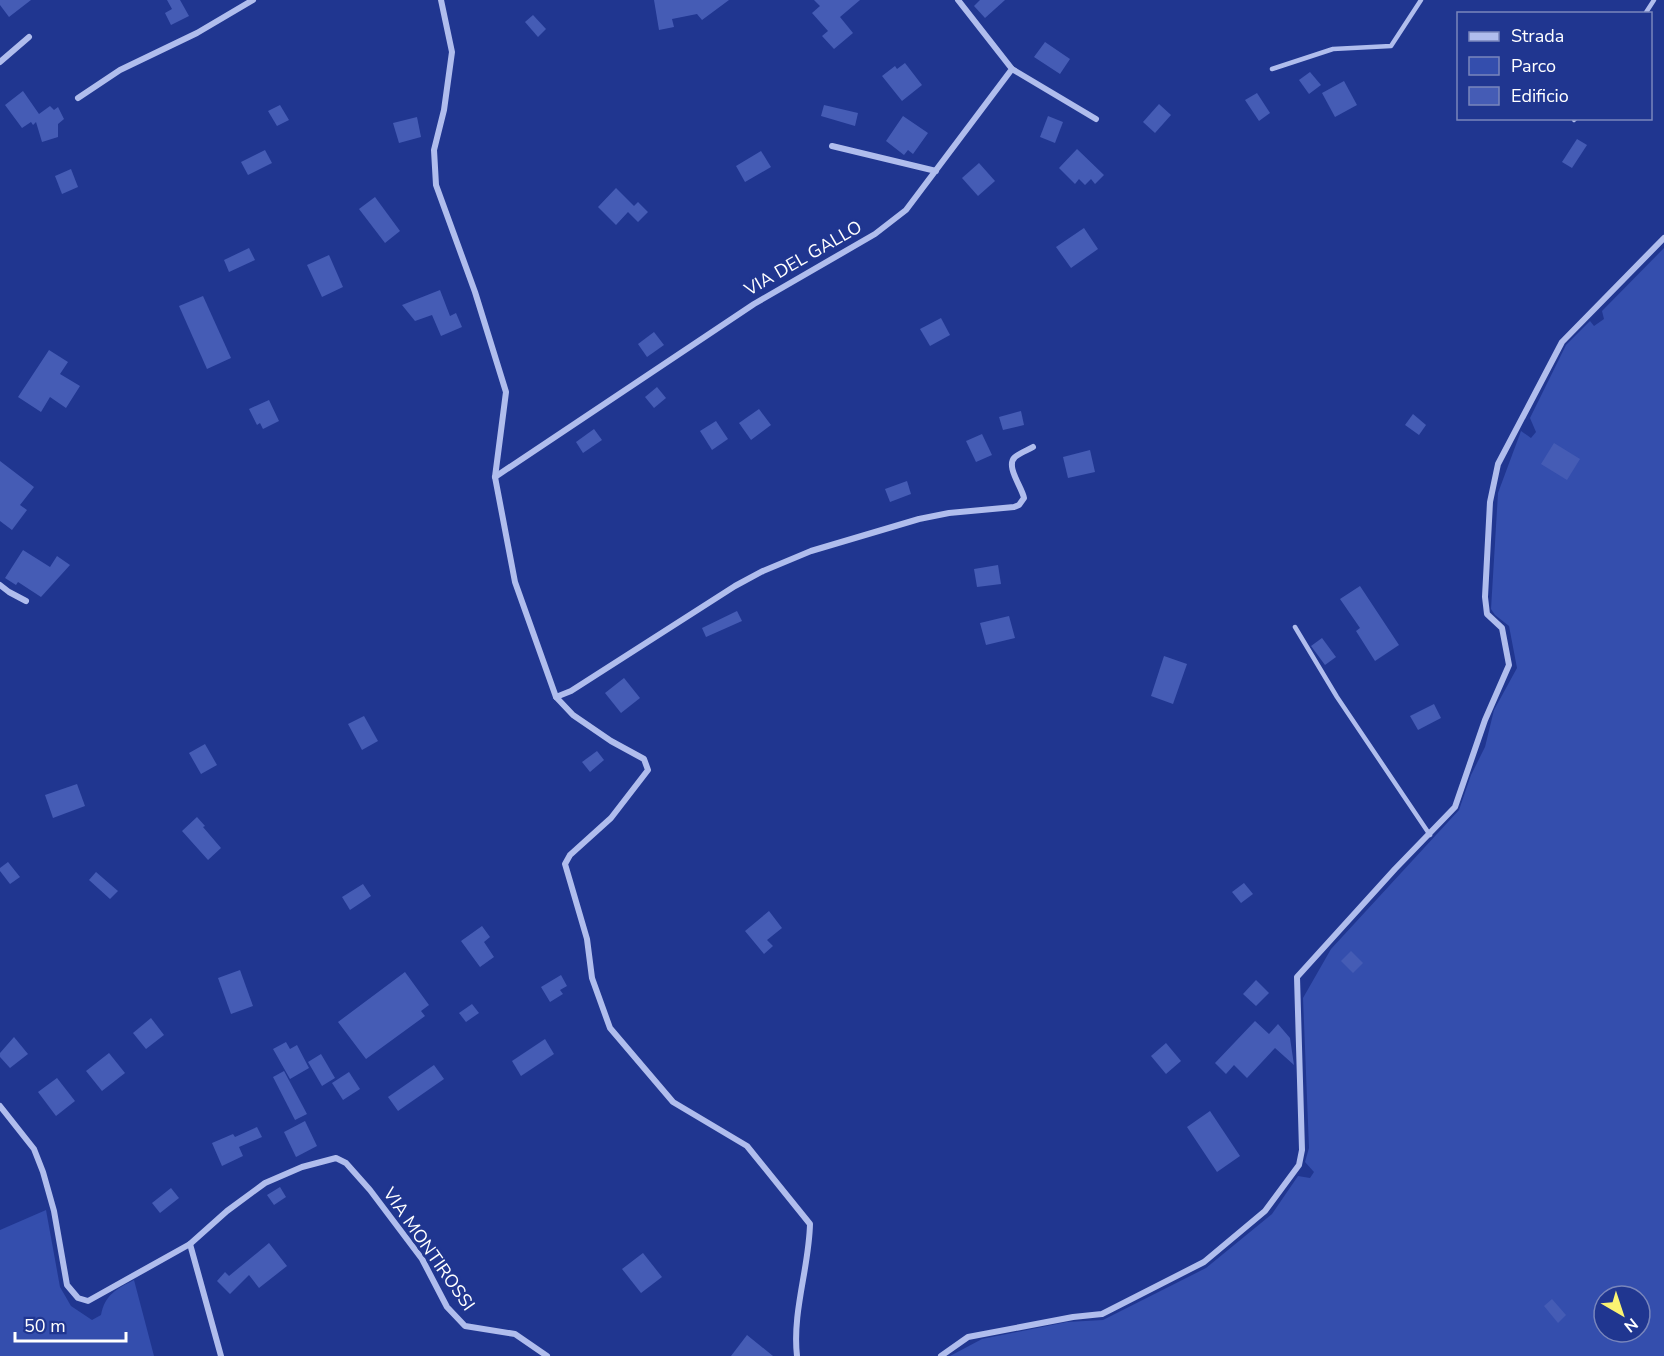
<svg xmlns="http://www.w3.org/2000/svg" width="1664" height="1356" viewBox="0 0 1664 1356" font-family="'Nunito Sans',sans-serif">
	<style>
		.green { fill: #344ead; fill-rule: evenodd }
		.building { fill: #455cb5 }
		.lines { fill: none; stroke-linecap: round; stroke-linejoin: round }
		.service { stroke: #b0bded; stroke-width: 4.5 }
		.minor { stroke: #b0bded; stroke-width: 6 }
		.labels { text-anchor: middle; stroke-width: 6; stroke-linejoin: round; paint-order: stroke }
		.street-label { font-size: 18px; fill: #fff; stroke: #203690 }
	</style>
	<rect width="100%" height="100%" fill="#203690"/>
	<g class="green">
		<path d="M1664,248v1108h-714l32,-17 85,-17 36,-2 103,-52 66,-54 26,-38 12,2 4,-6 -9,-10 4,-14 -6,-150 28,-49 128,-139 12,-35 14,-28 9,-37 23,-42 -8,-42 -14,-11 -4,-6 7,-116 23,-62 10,7 5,-6 -6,-14 36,-73 24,-24 4,5 10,-7 -2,-8zM1604,1296h36v36h-36z"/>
		<path d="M46,1210l14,77 11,19 21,14 9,-5c4,-20 15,-26 33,-35l20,76h-154v-126z"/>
	</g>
	<g class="building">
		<polygon points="0,0 31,0 9,17 0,5"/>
		<polygon points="167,0 180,0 189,16 171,25 165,13 172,9"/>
		<polygon points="654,0 729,0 702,20 697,14 672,19 674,27 659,30"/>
		<polygon points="814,0 860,0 840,17 853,33 834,49 822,36 828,31 812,13 820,6"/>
		<polygon points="980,0 1005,0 985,18 974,6"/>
		<polygon points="533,15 546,29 538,37 525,22"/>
		<polygon points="1045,42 1070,59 1060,74 1034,57"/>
		<polygon points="905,63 922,85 902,101 882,76 895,66 897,69"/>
		<polygon points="1310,72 1321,85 1309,94 1299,80"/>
		<polygon points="1344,81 1357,105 1335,117 1322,93"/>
		<polygon points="23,91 39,114 50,106 54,110 58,107 64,119 58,124 58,137 42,142 36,122 33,125 31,122 22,128 5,105"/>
		<polygon points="1257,93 1270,113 1259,121 1245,100"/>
		<polygon points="1159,104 1171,115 1155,133 1143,122"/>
		<polygon points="280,105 289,120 277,126 268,111"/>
		<polygon points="824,105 858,113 855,126 821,116"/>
		<polygon points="903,116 928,133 913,154 908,150 904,155 886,141"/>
		<polygon points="1048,116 1063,122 1055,143 1040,137"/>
		<polygon points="417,117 421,137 399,143 393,123"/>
		<polygon points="1577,139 1587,145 1572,168 1562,162"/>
		<polygon points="1077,149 1104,175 1095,184 1091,179 1085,185 1079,179 1075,184 1059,168"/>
		<polygon points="265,150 272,163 248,175 241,162"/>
		<polygon points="761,151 771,167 745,182 736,166"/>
		<polygon points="979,163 995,181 978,196 962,178"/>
		<polygon points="71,169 78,187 62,194 55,176"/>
		<polygon points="616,188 634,206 638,202 648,212 638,222 628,212 616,225 598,207"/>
		<polygon points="375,197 400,231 385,243 359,209"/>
		<polygon points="1084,228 1098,249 1071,268 1056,247"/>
		<polygon points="249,248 255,260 229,272 224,260"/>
		<polygon points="329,255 343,287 322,297 307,265"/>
		<polygon points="440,290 450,316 456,313 462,327 441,336 432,315 415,321 402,305"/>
		<polygon points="203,296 231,358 207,369 179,306"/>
		<polygon points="941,318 950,335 930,346 920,329"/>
		<polygon points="654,332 664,345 647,357 638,344"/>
		<polygon points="49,350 68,362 60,374 80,386 66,408 50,397 41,412 18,397"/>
		<polygon points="657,387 666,398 654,408 645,397"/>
		<polygon points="269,400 279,421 263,429 260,423 257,425 249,409"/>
		<polygon points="759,409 771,425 751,440 739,423"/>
		<polygon points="1021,411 1024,425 1003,430 999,417"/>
		<polygon points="1413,414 1426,425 1419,435 1405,425"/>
		<polygon points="716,421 728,439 712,450 700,431"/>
		<polygon points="594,429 602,440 583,453 576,442"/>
		<polygon points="982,434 992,455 976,462 966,441"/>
		<polygon points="1554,443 1580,459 1567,480 1541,464"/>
		<polygon points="1090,450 1095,472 1068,478 1063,457"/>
		<polygon points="0,461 34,487 20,505 27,510 12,530 0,521"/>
		<polygon points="907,481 911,494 890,502 885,489"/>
		<polygon points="23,550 50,567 57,556 70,565 41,597 18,582 16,585 5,578"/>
		<polygon points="998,565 1001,584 977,587 974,569"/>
		<polygon points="1360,586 1399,645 1375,661 1356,631 1360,628 1340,599"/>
		<polygon points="737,611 742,621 706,637 702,628"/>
		<polygon points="1009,616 1015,638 986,645 980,623"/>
		<polygon points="1322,638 1336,657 1325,665 1311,646"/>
		<polygon points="1164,656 1187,664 1173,704 1151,696"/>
		<polygon points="624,678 640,698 621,713 605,693"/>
		<polygon points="1434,704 1441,718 1418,730 1410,716"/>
		<polygon points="364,716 378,741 362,750 348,724"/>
		<polygon points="205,744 217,765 201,774 189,753"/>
		<polygon points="597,751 604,760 590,772 582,762"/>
		<polygon points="77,784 85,806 53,818 45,795"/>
		<polygon points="197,817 205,826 203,827 221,848 208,860 182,831"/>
		<polygon points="8,862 20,877 10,884 0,871 0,868"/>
		<polygon points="96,872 118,891 110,899 89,880"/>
		<polygon points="1244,883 1253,894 1241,903 1232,892"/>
		<polygon points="363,884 371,896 350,910 342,897"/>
		<polygon points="769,911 782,928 767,940 773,946 764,954 745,931"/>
		<polygon points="482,926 490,937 484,942 494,957 480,967 461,941"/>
		<polygon points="1351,951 1363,963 1353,973 1341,961"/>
		<polygon points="240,970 253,1006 231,1014 218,978"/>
		<polygon points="405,972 429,1005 421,1011 425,1016 366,1059 338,1022"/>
		<polygon points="561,975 567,986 560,990 563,994 550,1002 541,987"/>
		<polygon points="1256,980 1269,993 1256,1006 1243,994"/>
		<polygon points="472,1004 479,1013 466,1022 459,1013"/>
		<polygon points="151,1018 164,1035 146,1049 133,1033"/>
		<polygon points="1255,1021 1269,1034 1278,1024 1290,1038 1294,1065 1275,1048 1247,1078 1234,1065 1226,1074 1215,1063"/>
		<polygon points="14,1037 28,1054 10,1068 0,1057 0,1053"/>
		<polygon points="545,1039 554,1054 521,1076 512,1061"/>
		<polygon points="286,1042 290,1049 297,1045 309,1068 290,1079 273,1049"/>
		<polygon points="1166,1043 1181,1061 1166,1074 1151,1056"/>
		<polygon points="109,1053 125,1073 102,1091 86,1071"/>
		<polygon points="321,1054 335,1078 322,1086 308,1062"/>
		<polygon points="434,1065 444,1079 398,1111 388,1097"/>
		<polygon points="284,1071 307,1114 295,1120 273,1077"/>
		<polygon points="349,1072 360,1089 343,1100 332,1083"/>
		<polygon points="57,1078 75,1101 56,1116 38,1092"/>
		<polygon points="1210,1111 1240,1156 1217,1172 1187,1127"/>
		<polygon points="305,1121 317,1146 296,1157 284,1132"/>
		<polygon points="257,1127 262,1137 239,1147 243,1156 222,1166 212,1143 233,1134 235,1137"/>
		<polygon points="280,1187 286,1197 274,1205 267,1195"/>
		<polygon points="171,1188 179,1198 160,1213 152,1203"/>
		<polygon points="269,1243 287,1266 259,1288 249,1275 230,1294 217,1281 225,1272 229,1276"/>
		<polygon points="643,1253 662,1277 641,1293 622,1269"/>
		<polygon points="1552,1299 1566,1315 1558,1323 1544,1306"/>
		<polygon points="747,1335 773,1356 731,1356"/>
	</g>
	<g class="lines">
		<g class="service">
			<polyline points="1645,14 1654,0"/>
			<polyline points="1272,69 1333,49 1391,46 1421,0"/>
			<polyline points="1574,120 1576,118"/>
			<polyline points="1295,627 1337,697 1430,835"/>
		</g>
		<g class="minor">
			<path d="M441,0l11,52 -8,58 -10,40 2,35 39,107 31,100 -11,85 20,105 41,115 17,18 38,26 33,18 4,11 -37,48 -41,37 -5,9 22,75 5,39 18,50 63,74 74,44 63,78c-1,44 -18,88 -13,132"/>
			<polyline points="0,62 29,37"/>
			<polyline points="1012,69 1096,119"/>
			<polyline points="78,98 120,70 197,33 253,0"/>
			<polyline points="832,146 936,171"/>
			<polyline points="495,477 754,304 875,234 906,210 1012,69 958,0"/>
			<polyline points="0,585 9,592 26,601"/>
			<path d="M556,697l15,-6 164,-105 28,-15 48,-20 108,-32 30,-6 65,-6 5,-2 5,-7c-2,-11 -19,-32 -9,-41 5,-4 13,-7 18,-10"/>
			<polyline points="0,1106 34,1149 43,1172 54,1211 67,1285 78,1298 88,1301 190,1244 227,1211 265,1183 302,1167 336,1158 346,1163 370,1190 422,1259 447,1307 465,1326 515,1334 547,1356"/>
			<polyline points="190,1244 221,1356"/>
			<polyline points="941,1356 968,1337 1073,1317 1102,1314 1204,1262 1265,1211 1299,1165 1302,1150 1297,977 1395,869 1455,807 1485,720 1509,665 1502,628 1487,614 1485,597 1490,502 1498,464 1562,342 1664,238"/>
		</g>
	</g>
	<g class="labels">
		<g class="street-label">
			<text transform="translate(803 258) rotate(-30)" y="6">VIA DEL GALLO</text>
			<text transform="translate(429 1249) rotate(55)" y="6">VIA MONTIROSSI</text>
		</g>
	</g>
	<rect x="1457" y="12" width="195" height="108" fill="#203690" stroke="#7986bc" stroke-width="1.5"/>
	<rect x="1469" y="32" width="30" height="9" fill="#b0bded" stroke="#7986bc" stroke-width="1.5"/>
	<text x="1511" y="42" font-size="18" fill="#ffffff">Strada</text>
	<rect x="1469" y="57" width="30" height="18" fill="#344ead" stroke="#7986bc" stroke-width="1.5"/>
	<text x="1511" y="72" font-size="18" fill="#ffffff">Parco</text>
	<rect x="1469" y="87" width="30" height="18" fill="#455cb5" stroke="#7986bc" stroke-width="1.5"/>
	<text x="1511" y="102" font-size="18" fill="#ffffff">Edificio</text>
	<g transform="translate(1622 1314) rotate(141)"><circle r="28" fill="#203690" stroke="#7986bc" stroke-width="1.5"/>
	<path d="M0-4.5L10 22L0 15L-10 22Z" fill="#faf372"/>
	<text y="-9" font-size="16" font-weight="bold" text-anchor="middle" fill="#ffffff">N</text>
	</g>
	<path d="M15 1332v9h111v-9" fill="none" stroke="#ffffff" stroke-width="3"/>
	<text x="24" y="1332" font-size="18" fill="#ffffff" stroke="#203690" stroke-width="4.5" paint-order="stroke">50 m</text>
</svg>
